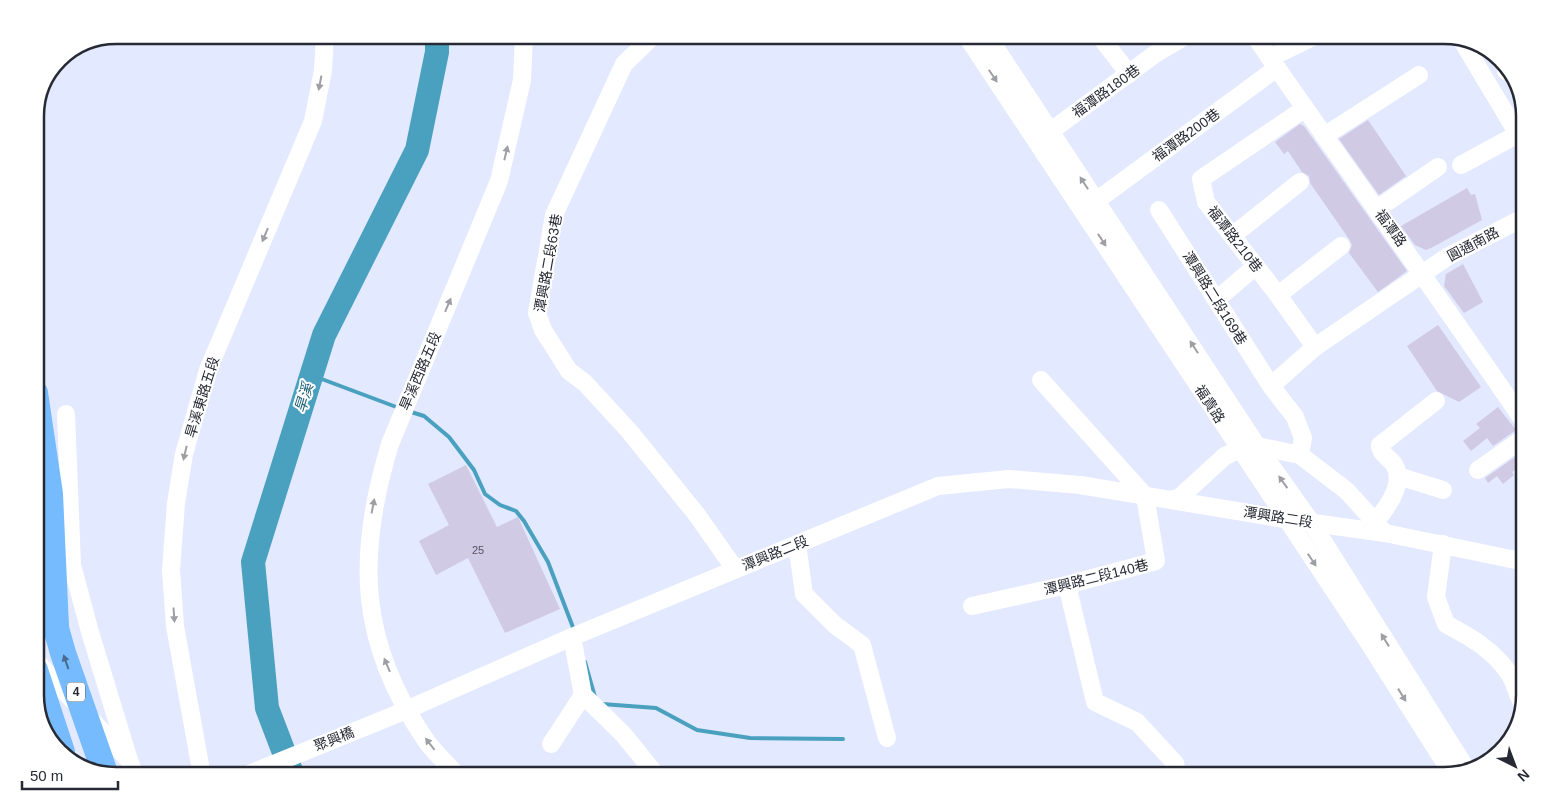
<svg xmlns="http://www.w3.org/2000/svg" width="1560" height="811" viewBox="0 0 1560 811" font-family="Helvetica,'Noto Sans TC',sans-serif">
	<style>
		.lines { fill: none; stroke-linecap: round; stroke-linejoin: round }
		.stream { stroke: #49a0bf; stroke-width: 4 }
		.river { stroke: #49a0bf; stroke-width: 24 }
		.building { fill: #d1cae5 }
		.minor { stroke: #fff; stroke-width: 18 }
		.highway { stroke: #75bbfe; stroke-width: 26 }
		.oneway { fill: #9e9fa4 }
		.oneway2 { fill: #4a6b8f }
		.labels { text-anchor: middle; stroke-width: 4; stroke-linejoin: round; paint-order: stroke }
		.number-label { font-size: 11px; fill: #525260 }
		.shield { fill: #fff; stroke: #686a71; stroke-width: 1 }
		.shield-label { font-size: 12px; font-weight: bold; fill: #272a34 }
		.street-label { font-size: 14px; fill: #272a34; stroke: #fff }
		.water-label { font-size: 15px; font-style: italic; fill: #1c6076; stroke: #fff }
		.rim { fill: none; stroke: #272a34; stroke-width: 2.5 }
	</style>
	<rect width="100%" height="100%" fill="#e3e9ff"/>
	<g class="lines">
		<g class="stream">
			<polyline points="311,375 399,408"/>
			<polyline points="408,411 424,416 449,437 474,470 485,494 500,505 516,511 524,521 548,562 574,630"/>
			<polyline points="585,662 595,697"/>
			<polyline points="602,704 656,708 697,730 750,738 843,739"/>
		</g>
		<polyline class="river" points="293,776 267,708 253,562 324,335 417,150 437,52 437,35"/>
	</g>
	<g class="building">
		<polygon points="1368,120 1406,176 1379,195 1339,139"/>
		<polygon points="1300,124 1304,126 1407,271 1378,292 1349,253 1352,245 1349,239 1310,183 1309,176 1302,172 1288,151 1284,154 1275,142"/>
		<polygon points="1467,188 1471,195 1475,194 1482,220 1433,247 1426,250 1415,245 1401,226"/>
		<polygon points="1463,264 1483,302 1464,313 1444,286 1446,274"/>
		<polygon points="1438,325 1481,387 1459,402 1437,391 1407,346"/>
		<polygon points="1498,407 1516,430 1493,446 1487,438 1471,451 1463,441 1480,428 1476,424"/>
		<polygon points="1525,450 1525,463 1512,472 1514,475 1503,484 1497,476 1488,483 1485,478"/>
		<polygon points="466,465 497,527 518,517 560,609 505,633 468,558 436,575 419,541 449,525 428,484"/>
	</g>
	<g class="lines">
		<g class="minor">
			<polyline points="654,35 624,64 554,215 537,313 543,330 569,371 585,383 630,432 697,515 735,569"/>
			<polyline points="966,35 1369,643 1452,774"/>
			<polyline points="987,35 1257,446 1311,522 1467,770"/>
			<polyline points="1099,35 1129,74"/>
			<path d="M1254,35c90,130 182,257 271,388"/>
			<polyline points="1461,39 1525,146"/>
			<polyline points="1270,58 1317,35"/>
			<polyline points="1506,71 1509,69"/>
			<polyline points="1304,109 1201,179 1206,202 1278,295 1315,347"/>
			<polyline points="1051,131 1155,54 1187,35"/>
			<polyline points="1324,136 1419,75"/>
			<polyline points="1461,165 1518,134"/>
			<polyline points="1096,201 1277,68"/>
			<polyline points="1377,209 1438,167"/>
			<polyline points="1159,210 1271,386 1295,417 1303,438 1300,455"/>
			<polyline points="1232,236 1300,182"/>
			<polyline points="1278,295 1341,246"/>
			<polyline points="1216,300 1256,266"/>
			<polyline points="1271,386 1315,347 1447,257 1525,217"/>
			<polyline points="66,414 72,565 90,632 129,760"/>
			<polyline points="1257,446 1300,455 1347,491 1383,531"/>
			<polyline points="1478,470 1525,437"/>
			<polyline points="1398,476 1443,490"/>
			<polyline points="1171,500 1180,497 1225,456 1240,449"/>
			<path d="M1375,522c12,-14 32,-40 18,-59 -5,-6 -13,-10 -13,-18l56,-44"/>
			<polyline points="797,544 804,594 835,625 862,645 887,738"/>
			<path d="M1443,544l-7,53 10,27c24,13 46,25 62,48 7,9 8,22 15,32"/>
			<polyline points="1067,585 1095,702 1137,722 1175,763 1178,776"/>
			<polyline points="972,606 1067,585 1156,561 1145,496 1041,380"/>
			<polyline points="572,637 583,695 623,734 657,776"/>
			<polyline points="36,661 129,760 135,776"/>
			<polyline points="551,744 583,695"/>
			<polyline points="202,776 175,626 171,570 176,503 184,454 208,370 313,121 323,70 325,35"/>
			<polyline points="244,776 397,714 572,637 938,486 1009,479 1080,485 1285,519 1385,533 1525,562"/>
			<path d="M458,776c-10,-11 -22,-22 -31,-34 -69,-99 -71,-186 -37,-298l109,-263 23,-101 2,-45"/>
		</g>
		<g class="highway">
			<polyline points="35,393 50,494 56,627"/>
			<polyline points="35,554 63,653 105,773"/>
			<polyline points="35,670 62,752"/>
		</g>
	</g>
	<defs><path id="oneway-solid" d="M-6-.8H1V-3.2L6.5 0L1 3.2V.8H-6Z" transform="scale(1.25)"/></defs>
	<g class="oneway">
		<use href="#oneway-solid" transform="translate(993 76) rotate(56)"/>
		<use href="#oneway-solid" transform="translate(320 83) rotate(101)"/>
		<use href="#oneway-solid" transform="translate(506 153) rotate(-77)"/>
		<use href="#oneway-solid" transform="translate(1084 183) rotate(-123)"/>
		<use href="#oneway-solid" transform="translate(265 235) rotate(113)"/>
		<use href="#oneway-solid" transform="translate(1102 240) rotate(57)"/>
		<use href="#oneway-solid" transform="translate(448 305) rotate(-67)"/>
		<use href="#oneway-solid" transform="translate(1194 347) rotate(-123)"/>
		<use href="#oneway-solid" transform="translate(185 453) rotate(103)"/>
		<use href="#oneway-solid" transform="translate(1283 482) rotate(-125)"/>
		<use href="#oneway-solid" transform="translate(373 506) rotate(-79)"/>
		<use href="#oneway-solid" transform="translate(1312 560) rotate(56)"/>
		<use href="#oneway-solid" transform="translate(174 615) rotate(86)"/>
		<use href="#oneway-solid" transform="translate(1385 640) rotate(-122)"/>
		<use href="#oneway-solid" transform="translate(387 665) rotate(-113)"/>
		<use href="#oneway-solid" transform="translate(1402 695) rotate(58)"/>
		<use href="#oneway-solid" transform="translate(430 744) rotate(-128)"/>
	</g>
	<use class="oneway2" href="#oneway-solid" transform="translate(66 662) rotate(-109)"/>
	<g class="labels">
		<g class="number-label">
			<text x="478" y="554">25</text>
		</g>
		<rect class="shield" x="67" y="682.5" width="18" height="19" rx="4"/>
		<g class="shield-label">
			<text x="76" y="696">4</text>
		</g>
		<g class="street-label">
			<text transform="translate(1106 91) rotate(-36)" y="5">福潭路180巷</text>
			<text transform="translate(1186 135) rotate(-36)" y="5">福潭路200巷</text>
			<text transform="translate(1391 228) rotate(54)" y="5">福潭路</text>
			<text transform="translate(1235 239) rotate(52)" y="5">福潭路210巷</text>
			<text transform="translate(1473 244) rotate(-28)" y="5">圓通南路</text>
			<text transform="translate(548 263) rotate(-80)" y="5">潭興路二段63巷</text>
			<text transform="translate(1215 298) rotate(58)" y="5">潭興路二段169巷</text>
			<text transform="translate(420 371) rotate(-67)" y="5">旱溪西路五段</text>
			<text transform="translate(202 397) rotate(-73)" y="5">旱溪東路五段</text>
			<text transform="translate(1210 404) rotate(57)" y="5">福貴路</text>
			<text transform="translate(1278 517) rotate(9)" y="5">潭興路二段</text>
			<text transform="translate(775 553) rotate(-22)" y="5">潭興路二段</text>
			<text transform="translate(1096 577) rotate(-14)" y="5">潭興路二段140巷</text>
			<text transform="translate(334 739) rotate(-22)" y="5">聚興橋</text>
		</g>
		<g class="water-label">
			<text transform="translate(304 398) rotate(-73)" y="5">旱溪</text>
		</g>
	</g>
	<path d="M0 0H1560V811H0ZM116 44H1444A72 72 0 0 1 1516 116V695A72 72 0 0 1 1444 767H116A72 72 0 0 1 44 695V116A72 72 0 0 1 116 44Z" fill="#fff" fill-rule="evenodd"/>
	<path class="rim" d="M116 44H1444A72 72 0 0 1 1516 116V695A72 72 0 0 1 1444 767H116A72 72 0 0 1 44 695V116A72 72 0 0 1 116 44Z"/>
	<g transform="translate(1515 766) rotate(138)" stroke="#ffffff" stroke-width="4" paint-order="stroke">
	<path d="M0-4L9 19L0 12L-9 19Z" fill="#272a34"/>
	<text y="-8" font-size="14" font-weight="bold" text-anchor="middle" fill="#272a34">N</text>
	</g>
	<path d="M22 781v8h96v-8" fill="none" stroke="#272a34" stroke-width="2.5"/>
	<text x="30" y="781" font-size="15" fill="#272a34" stroke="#ffffff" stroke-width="4" paint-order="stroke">50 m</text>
</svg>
